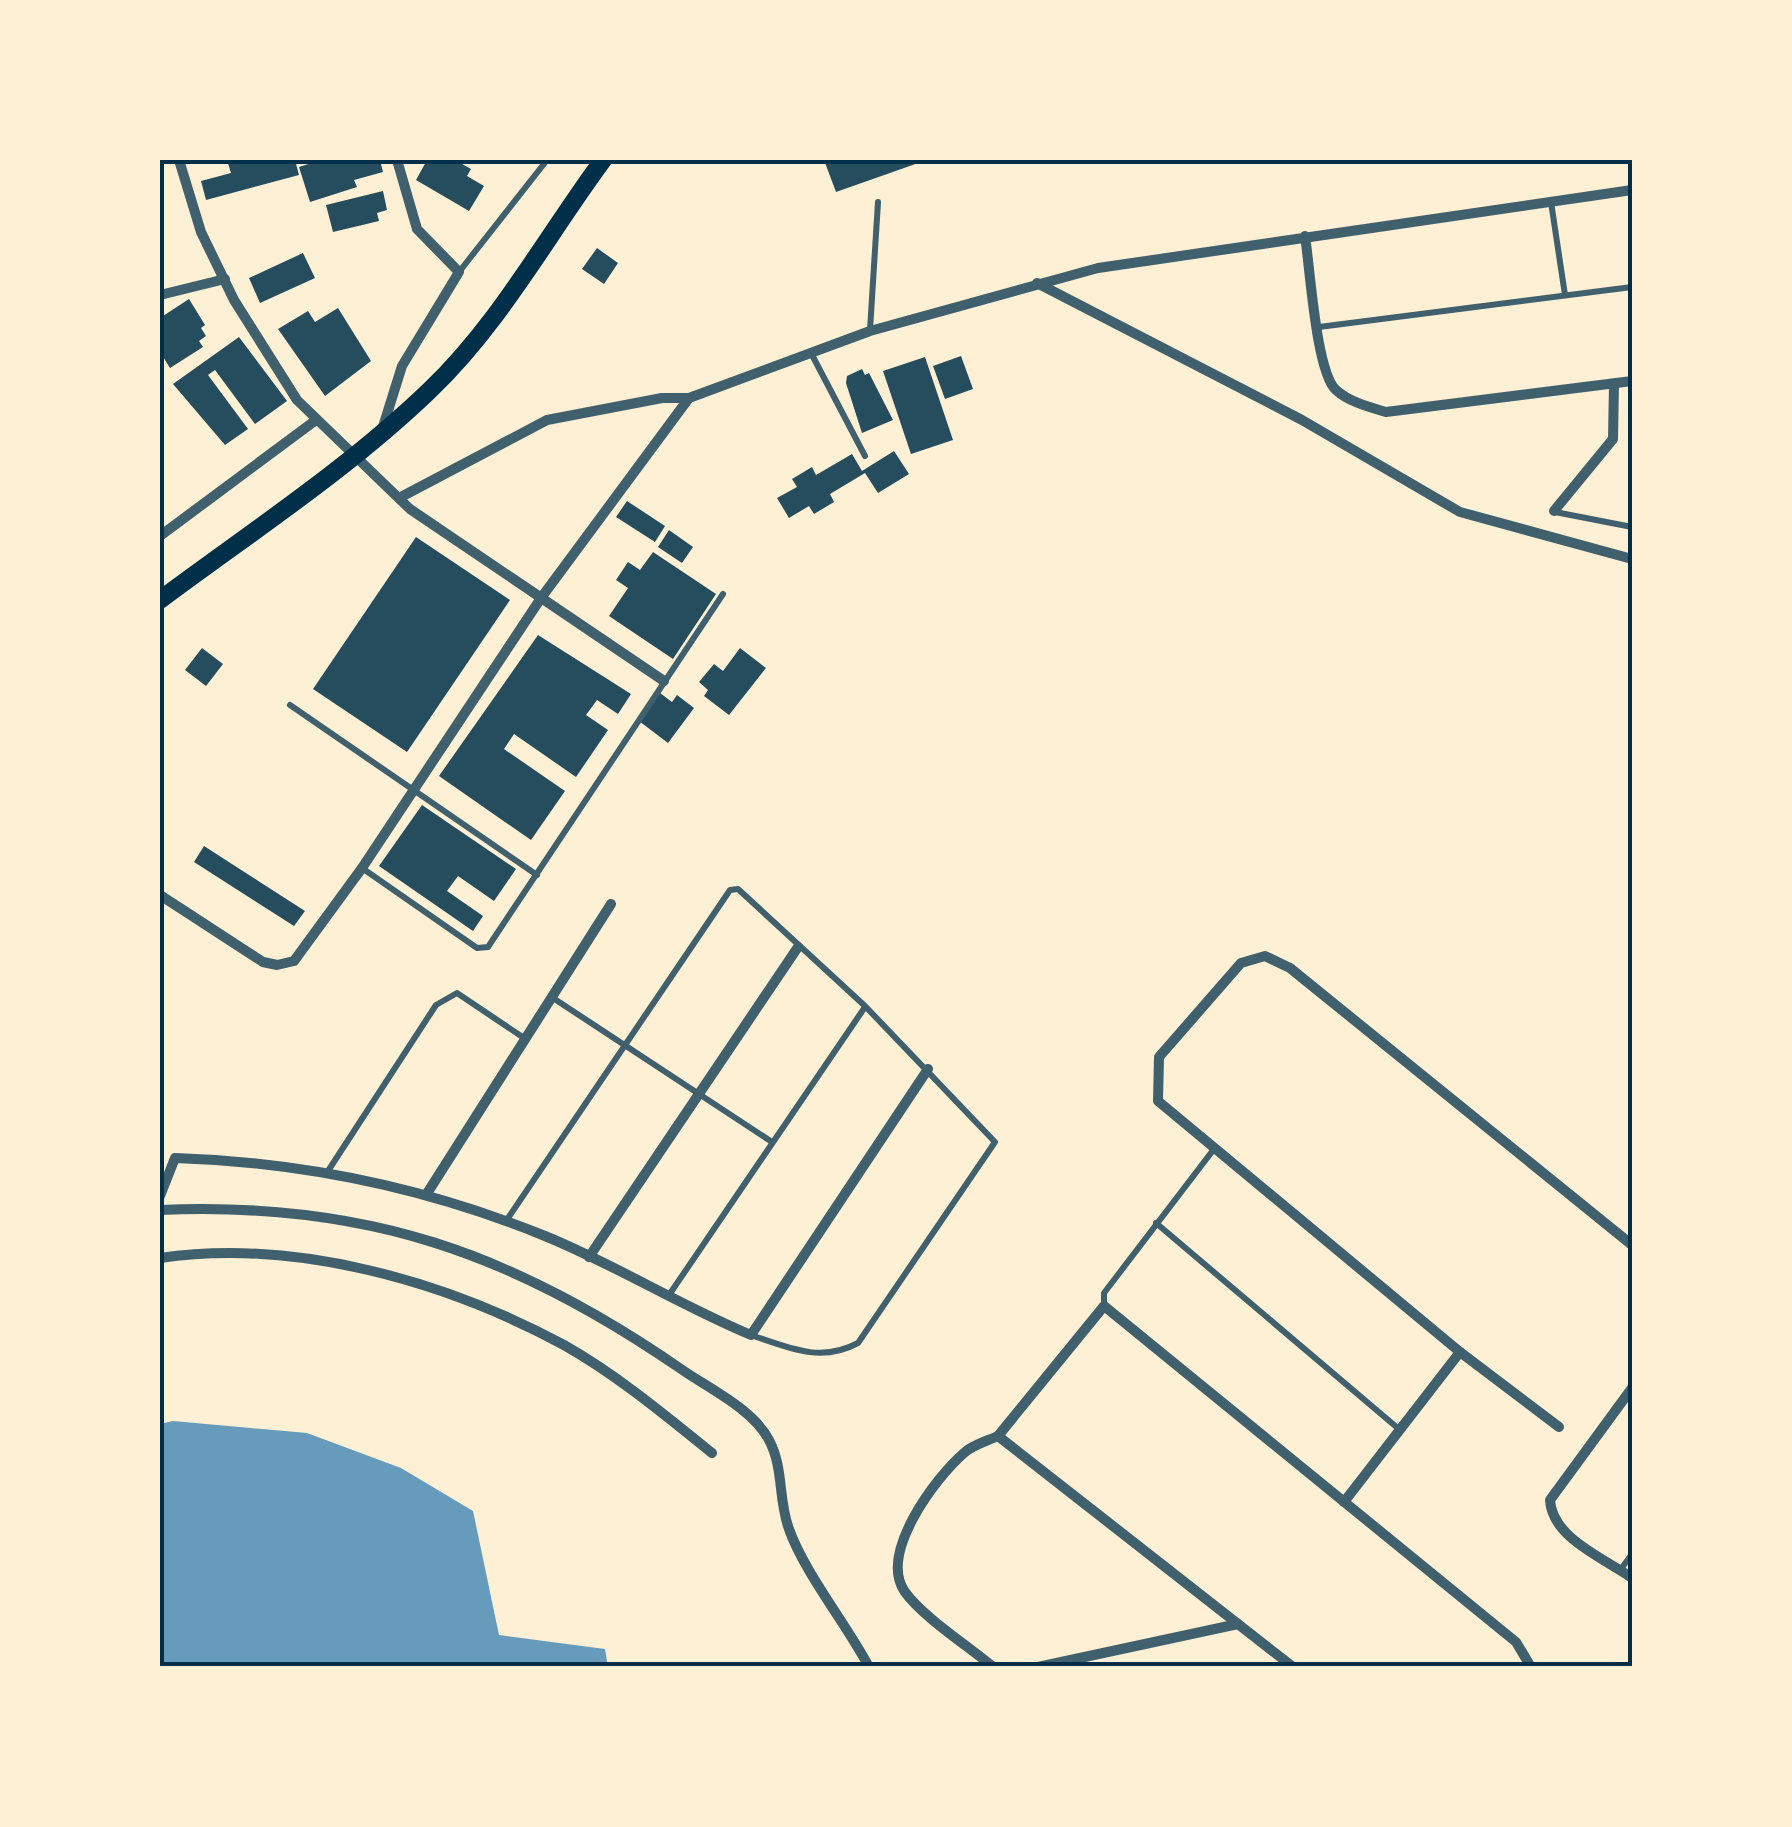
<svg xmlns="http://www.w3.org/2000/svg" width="1792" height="1827" viewBox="0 0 1792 1827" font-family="Poppins,sans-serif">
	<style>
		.water { fill: #669bbc }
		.building { fill: #264d5e }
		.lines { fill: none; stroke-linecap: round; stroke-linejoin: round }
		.service { stroke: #3f606c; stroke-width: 6 }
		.minor { stroke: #3f606c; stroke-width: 10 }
		.secondary { stroke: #003049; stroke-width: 18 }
		.neatline { fill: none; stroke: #003049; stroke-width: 4 }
	</style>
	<rect width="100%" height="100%" fill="#fdf0d5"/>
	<polygon class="water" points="173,1421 307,1433 401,1468 473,1511 499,1635 605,1649 608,1667 160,1667 160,1424"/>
	<g class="building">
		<polygon points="227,160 295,160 299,175 206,200 201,181 231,173"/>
		<polygon points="321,160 380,160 383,172 354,180 357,187 310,202 299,167"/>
		<polygon points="427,160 455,160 471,169 467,176 484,186 469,211 416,180"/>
		<polygon points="824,160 924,160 924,161 836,192"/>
		<polygon points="383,191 387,210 377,213 379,221 333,232 326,205"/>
		<polygon points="597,248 618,263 604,284 582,269"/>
		<polygon points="303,253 315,278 260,303 249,278"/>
		<polygon points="189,299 205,325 201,328 206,336 199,341 203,347 170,368 160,352 160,318"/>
		<polygon points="338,308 371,361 325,396 278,329 308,311 315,322"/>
		<polygon points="239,337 287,401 255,424 215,370 208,375 248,429 225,445 173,384"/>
		<polygon points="961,356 973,389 945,399 933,366"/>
		<polygon points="925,357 953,440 911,454 883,371"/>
		<polygon points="862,369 865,375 869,373 893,420 862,433 846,383 847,376"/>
		<polygon points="894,451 909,474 878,493 865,473 830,494 834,502 814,514 809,506 789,518 777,498 797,487 792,479 812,467 816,475 852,454 862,471"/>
		<polygon points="627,501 665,526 655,542 616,517"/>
		<polygon points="669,530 693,547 682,563 658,547"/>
		<polygon points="416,537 510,600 407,752 313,689"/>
		<polygon points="653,552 716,594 673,659 609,616 628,588 616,580 628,562 640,570"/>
		<polygon points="538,635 631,694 618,714 597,700 586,715 608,730 576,777 514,734 504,749 565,791 531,840 439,776"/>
		<polygon points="202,648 223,664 206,686 185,670"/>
		<polygon points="740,648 766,668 729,715 704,696 708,690 699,682 714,664 723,671"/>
		<polygon points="660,693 672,702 677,695 694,708 668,743 639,721"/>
		<polygon points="422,805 516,869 494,901 458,876 447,891 483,916 473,931 379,866"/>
		<polygon points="204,846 305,911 294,926 194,862"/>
	</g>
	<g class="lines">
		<g class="service">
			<polyline points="1551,202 1565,295"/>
			<polyline points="459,272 547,160"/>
			<polyline points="1319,327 1632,287"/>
			<polyline points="870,330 878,202"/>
			<polyline points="811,353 865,456"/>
			<polyline points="1555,512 1632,527"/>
			<polyline points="290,705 537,875"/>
			<polyline points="362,868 477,948 488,947 723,594"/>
			<polyline points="553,998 772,1142"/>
			<polyline points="328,1171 436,1005 457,993 524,1038"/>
			<path d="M506,1221l224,-331 8,-1 127,117 130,136 -137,201c-37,20 -69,5 -107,-8"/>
			<polyline points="1156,1223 1400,1430"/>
			<polyline points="669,1295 865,1007"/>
			<polyline points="1104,1306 1104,1293 1214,1149"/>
			<polyline points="1621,1569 1632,1554"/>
		</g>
		<g class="minor">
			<polyline points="179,160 201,232 234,300 297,400 410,509 664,681"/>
			<path d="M1305,236c5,31 11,136 31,154 13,12 33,17 50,22l246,-31"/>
			<polyline points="1037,283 1302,420 1460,512 1632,559"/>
			<polyline points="160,295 225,279"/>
			<polyline points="382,430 402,366 459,272 417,229 397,160"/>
			<polyline points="399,498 547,420 662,398 689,398 870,331 1098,268 1632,190"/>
			<polyline points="1554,511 1613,439 1614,384"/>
			<polyline points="160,536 316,420"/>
			<polyline points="160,895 263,962 277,965 294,961 362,868 541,598 689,398"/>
			<polyline points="426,1195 611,904"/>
			<path d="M160,1196l15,-38c128,4 252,30 370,78 71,29 136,70 206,99l177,-266"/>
			<path d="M160,1210c205,-9 353,43 521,159 27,19 72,40 88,71 15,28 9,60 20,89 15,43 58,96 80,138"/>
			<polyline points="589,1257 798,947"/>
			<path d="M160,1258c135,-20 285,23 404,87 53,30 101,70 148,108"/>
			<path d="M1632,1388l-82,112c2,38 54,58 82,78"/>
			<polyline points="1559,1427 1460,1352 1158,1101 1159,1057 1241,963 1265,956 1290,968 1632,1245"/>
			<polyline points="1344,1502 1460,1352"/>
			<path d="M993,1667c-25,-21 -70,-50 -88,-75 -27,-38 30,-114 59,-139 8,-8 23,-12 34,-17"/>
			<polyline points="1038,1667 1238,1624"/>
			<polyline points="1293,1667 998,1436 1104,1306 1516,1642 1531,1667"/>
		</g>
		<path class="secondary" d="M160,600c91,-68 188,-131 270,-210 70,-67 116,-153 173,-230"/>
	</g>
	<rect width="1792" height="1827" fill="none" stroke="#fdf0d5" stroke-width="325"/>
	<rect x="162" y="162" width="1468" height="1502" class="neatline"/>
</svg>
